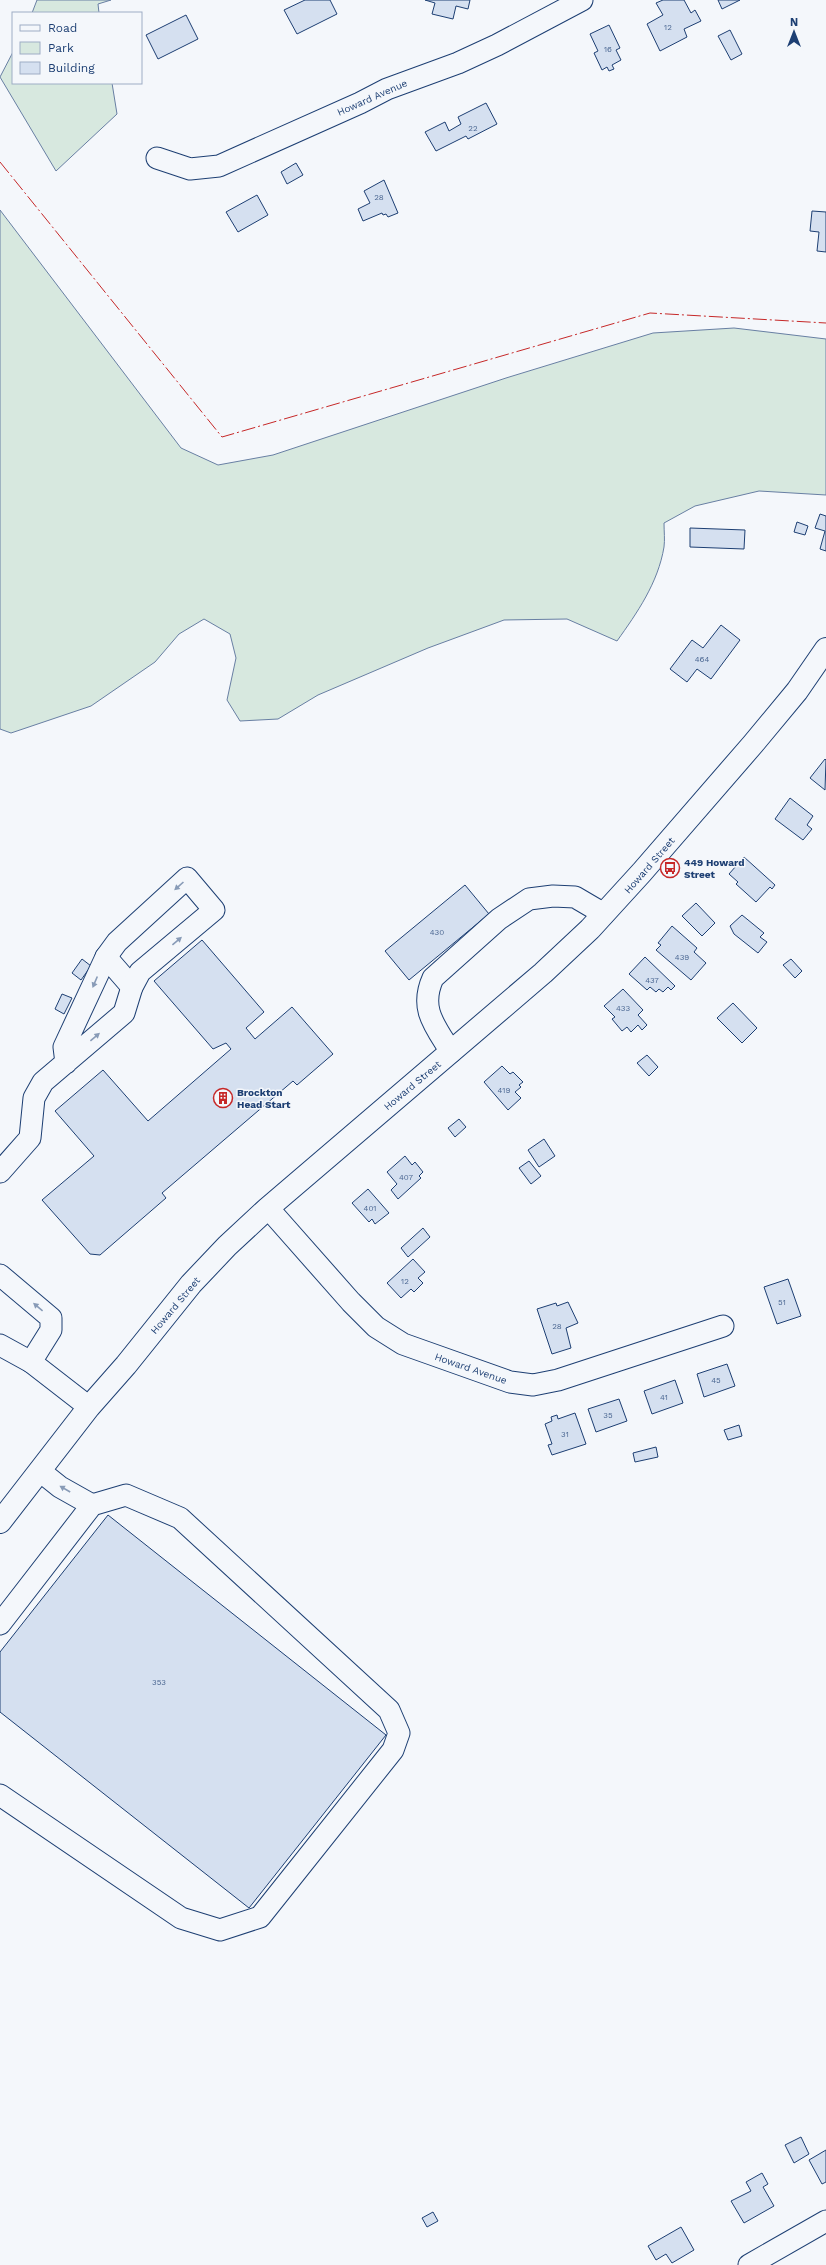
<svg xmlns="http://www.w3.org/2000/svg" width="826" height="2265" viewBox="0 0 826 2265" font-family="'Work Sans',sans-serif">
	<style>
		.green { fill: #d7e8df; stroke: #687fa3 }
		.building { fill: #d5e0f0; stroke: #1d3f73 }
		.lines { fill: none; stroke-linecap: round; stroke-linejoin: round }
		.minor-casing { stroke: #1d3f73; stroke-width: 23 }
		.major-casing { stroke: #1d3f73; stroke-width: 24 }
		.minor { stroke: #f4f7fb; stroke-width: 21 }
		.major { stroke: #f4f7fb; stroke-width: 22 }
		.power { stroke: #c62828; stroke-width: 1; stroke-dasharray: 14 3 2 3; stroke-linecap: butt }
		.oneway { fill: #889bb7 }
		.labels { text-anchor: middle; stroke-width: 3; stroke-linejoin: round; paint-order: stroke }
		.number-label { font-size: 8px; fill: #4b6792 }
		.street-label { font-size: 10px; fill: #1d3f73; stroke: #f4f7fb }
		.poi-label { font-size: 10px; font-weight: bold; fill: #1d3f73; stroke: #f4f7fb; text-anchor: start }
	</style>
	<rect width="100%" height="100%" fill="#f4f7fb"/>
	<g class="green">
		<polygon points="37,0 111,0 98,4 99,13 32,13"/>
		<polygon points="13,52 13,83 112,83 117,114 56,171 0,77"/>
		<path d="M0,210l181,238 37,17 55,-10 233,-77 147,-45 81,-5 92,11v156l-67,-4 -64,15 -31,17c0,8 1,17 0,24 -6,36 -27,66 -47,94l-50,-22 -63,1 -76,28 -110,47 -40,24 -38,2 -13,-21 9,-42 -6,-24 -26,-15 -25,15 -24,28 -64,44 -80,27 -11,-4z"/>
	</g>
	<g class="building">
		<polygon points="305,0 330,0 337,14 297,34 284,10"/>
		<polygon points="425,0 470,0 468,9 456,6 453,19 432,14 435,3"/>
		<polygon points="663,0 684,0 691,13 695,10 701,21 684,29 687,37 660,51 647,24 663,15 656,3"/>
		<polygon points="718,0 740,0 722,9"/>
		<polygon points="186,15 198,39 158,59 146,35"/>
		<polygon points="609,25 620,48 616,50 621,60 612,65 614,69 609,71 607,67 602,70 594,53 598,51 590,34"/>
		<polygon points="730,30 742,54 731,60 718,36"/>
		<polygon points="486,103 497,124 468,139 466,136 436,151 425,132 445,122 449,131 461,124 458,117"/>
		<polygon points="296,163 303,175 287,184 281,172"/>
		<polygon points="384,180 398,213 388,217 386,214 383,215 382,213 363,221 358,209 370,203 364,191"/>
		<polygon points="257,195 268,215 238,232 226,212"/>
		<polygon points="812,211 826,212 826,252 817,251 819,232 810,231"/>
		<polygon points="820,514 826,516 826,551 820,549 825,531 815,528"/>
		<polygon points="797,522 808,526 805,535 794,532"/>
		<polygon points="690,528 745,530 744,549 690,547"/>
		<polygon points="721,625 740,640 711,679 697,669 687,682 670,669 692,640 703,648"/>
		<polygon points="825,759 826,760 825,790 810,778"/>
		<polygon points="790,798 813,816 807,825 812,829 803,840 775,819"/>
		<polygon points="744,857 775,885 772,889 770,887 756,902 736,884 738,882 729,874"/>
		<polygon points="465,885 489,914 409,980 385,951"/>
		<polygon points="696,903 715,923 702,936 682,916"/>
		<polygon points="742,915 764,933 760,937 767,942 758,953 734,934 730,926"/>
		<polygon points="672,926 697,948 694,952 706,963 691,980 656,950 661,945 658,943"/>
		<polygon points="202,940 264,1012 246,1028 255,1039 292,1007 333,1054 297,1085 293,1081 162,1193 166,1198 100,1255 90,1254 42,1200 94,1156 55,1111 103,1070 148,1121 231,1049 226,1043 213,1049 154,981"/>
		<polygon points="645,957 675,986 671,990 668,987 663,992 659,989 656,992 650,987 647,990 629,974"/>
		<polygon points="82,959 91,966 81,980 72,973"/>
		<polygon points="791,959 802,971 795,978 783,965"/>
		<polygon points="623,989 643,1010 638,1015 647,1025 642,1030 638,1025 631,1032 627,1027 622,1031 612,1019 615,1017 604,1006"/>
		<polygon points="62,994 72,998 64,1014 55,1009"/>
		<polygon points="733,1003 757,1028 742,1043 717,1018"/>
		<polygon points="647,1055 658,1067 649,1076 637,1063"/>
		<polygon points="502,1066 510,1074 513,1072 523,1082 519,1085 521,1087 515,1092 521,1098 508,1110 484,1082"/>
		<polygon points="459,1119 466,1127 455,1137 448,1128"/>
		<polygon points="544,1139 555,1156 539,1167 528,1150"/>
		<polygon points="405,1156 412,1165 415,1162 423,1172 419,1176 421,1178 398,1199 391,1190 397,1184 387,1172"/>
		<polygon points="529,1161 541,1176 531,1184 519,1168"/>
		<polygon points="368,1189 389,1213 375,1224 372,1219 369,1222 352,1203"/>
		<polygon points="423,1228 430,1237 408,1257 401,1248"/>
		<polygon points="413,1259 425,1272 418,1278 423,1283 414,1292 411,1289 401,1298 387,1283"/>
		<polygon points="788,1279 801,1316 777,1324 764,1287"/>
		<polygon points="568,1302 578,1323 566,1328 571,1348 552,1354 537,1309 556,1303 557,1306"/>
		<polygon points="727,1364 735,1386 704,1397 697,1374"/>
		<polygon points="675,1380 683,1403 652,1414 644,1391"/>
		<polygon points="619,1399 627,1421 596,1432 588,1409"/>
		<polygon points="575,1413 586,1444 552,1455 548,1445 552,1444 545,1424 552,1421 551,1417 557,1415 558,1419"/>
		<polygon points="739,1425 742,1436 728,1440 724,1430"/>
		<polygon points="656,1447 658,1457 635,1462 633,1453"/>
		<polygon points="108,1515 386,1735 249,1908 0,1712 0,1652"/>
		<polygon points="801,2137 809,2154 794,2163 785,2145"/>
		<polygon points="826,2150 826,2182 822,2184 809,2160"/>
		<polygon points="762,2173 768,2184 763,2187 774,2206 744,2223 731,2201 751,2191 746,2182"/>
		<polygon points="433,2212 438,2221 427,2227 422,2218"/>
		<polygon points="681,2227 694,2250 672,2263 666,2254 656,2260 648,2246"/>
	</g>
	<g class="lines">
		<g class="minor-casing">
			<g id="minor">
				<polyline points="157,158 190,169 219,166 360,103 387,89 458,63 497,45 582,0"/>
				<polyline points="106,957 132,987"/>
				<path d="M451,1052c-16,-26 -32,-43 -18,-74l66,-59 30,-20 24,-3 22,1 29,17"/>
				<polyline points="0,1172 30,1138 34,1098 43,1082 124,1013 132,987 140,972 214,910 187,878 117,942 106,957 64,1047 66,1063"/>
				<polyline points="268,1208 351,1302 376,1327 403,1344 510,1382 533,1385 558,1380 723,1326"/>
				<polyline points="0,1275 51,1318 51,1330 31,1362"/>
				<polyline points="0,1345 31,1362 89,1407"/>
				<polyline points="40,1471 60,1487 92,1505"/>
				<polyline points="0,1624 92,1505 126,1495 180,1518 389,1710 399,1733 393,1750 260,1917 220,1930 181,1918 0,1795"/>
				<polyline points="749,2265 826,2221"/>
			</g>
		</g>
		<g class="major-casing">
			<polyline id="major" points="0,1522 89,1407 126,1365 191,1284 227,1246 268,1208 543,973 590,929 642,872 753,744 797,691 826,649"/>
		</g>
		<use href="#minor" class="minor"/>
		<use href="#major" class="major"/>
		<polyline class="power" points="0,162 222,437 650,313 826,323"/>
	</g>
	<defs><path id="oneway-solid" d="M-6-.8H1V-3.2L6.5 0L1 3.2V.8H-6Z"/></defs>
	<g class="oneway">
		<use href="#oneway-solid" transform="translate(179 886) rotate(138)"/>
		<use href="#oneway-solid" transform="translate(177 941) rotate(-40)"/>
		<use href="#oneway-solid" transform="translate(95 982) rotate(113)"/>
		<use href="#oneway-solid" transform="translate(95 1037) rotate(-40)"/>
		<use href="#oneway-solid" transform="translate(38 1307) rotate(-140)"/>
		<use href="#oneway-solid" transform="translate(65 1489) rotate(-150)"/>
	</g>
	<defs>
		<g id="bus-ring" transform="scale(1)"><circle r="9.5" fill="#f4f7fb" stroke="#c62828" stroke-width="1.5"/><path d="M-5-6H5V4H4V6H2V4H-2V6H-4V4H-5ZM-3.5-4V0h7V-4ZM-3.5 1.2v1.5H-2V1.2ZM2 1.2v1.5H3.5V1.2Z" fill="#c62828"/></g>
		<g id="building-ring" transform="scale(1)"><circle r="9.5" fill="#f4f7fb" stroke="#c62828" stroke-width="1.5"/><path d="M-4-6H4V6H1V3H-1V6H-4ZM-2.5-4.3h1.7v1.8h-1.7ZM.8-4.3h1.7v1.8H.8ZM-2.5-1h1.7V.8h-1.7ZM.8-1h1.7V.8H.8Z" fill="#c62828"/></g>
	</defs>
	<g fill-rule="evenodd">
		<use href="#bus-ring" x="670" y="868"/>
		<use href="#building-ring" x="223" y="1098"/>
	</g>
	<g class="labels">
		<g class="number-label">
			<text x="668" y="30">12</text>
			<text x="608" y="52">16</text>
			<text x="473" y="131">22</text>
			<text x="379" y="200">28</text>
			<text x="702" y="662">464</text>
			<text x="437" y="935">430</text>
			<text x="682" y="960">439</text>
			<text x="652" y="983">437</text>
			<text x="623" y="1011">433</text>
			<text x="504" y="1093">419</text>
			<text x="406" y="1180">407</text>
			<text x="370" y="1211">401</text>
			<text x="405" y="1284">12</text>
			<text x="782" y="1305">51</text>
			<text x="557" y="1329">28</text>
			<text x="716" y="1383">45</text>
			<text x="664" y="1400">41</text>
			<text x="608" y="1418">35</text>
			<text x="565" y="1437">31</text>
			<text x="159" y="1685">353</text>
		</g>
		<g class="street-label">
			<text transform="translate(372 97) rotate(-24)" y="4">Howard Avenue</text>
			<text transform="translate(649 865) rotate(-49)" y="4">Howard Street</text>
			<text transform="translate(412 1085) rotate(-40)" y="4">Howard Street</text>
			<text transform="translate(175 1305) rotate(-50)" y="4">Howard Street</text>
			<text transform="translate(471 1368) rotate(19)" y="4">Howard Avenue</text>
		</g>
		<g class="poi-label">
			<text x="684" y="866">449 Howard<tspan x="684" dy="12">Street</tspan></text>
			<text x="237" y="1096">Brockton<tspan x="237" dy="12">Head Start</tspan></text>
		</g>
	</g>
	<rect x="12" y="12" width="130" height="72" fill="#f4f7fb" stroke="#9eadc5"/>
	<rect x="20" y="25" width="20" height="6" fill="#f4f7fb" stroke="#9eadc5"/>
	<text x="48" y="32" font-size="12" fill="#1d3f73">Road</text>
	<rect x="20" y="42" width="20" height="12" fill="#d7e8df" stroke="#9eadc5"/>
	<text x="48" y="52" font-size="12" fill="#1d3f73">Park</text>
	<rect x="20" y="62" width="20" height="12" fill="#d5e0f0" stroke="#9eadc5"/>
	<text x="48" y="72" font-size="12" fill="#1d3f73">Building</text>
	<g transform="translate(794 32)" stroke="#f4f7fb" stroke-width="3" paint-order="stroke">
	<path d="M0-3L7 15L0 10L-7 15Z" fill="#1d3f73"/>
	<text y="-6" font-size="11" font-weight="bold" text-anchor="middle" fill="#1d3f73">N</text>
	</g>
</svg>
